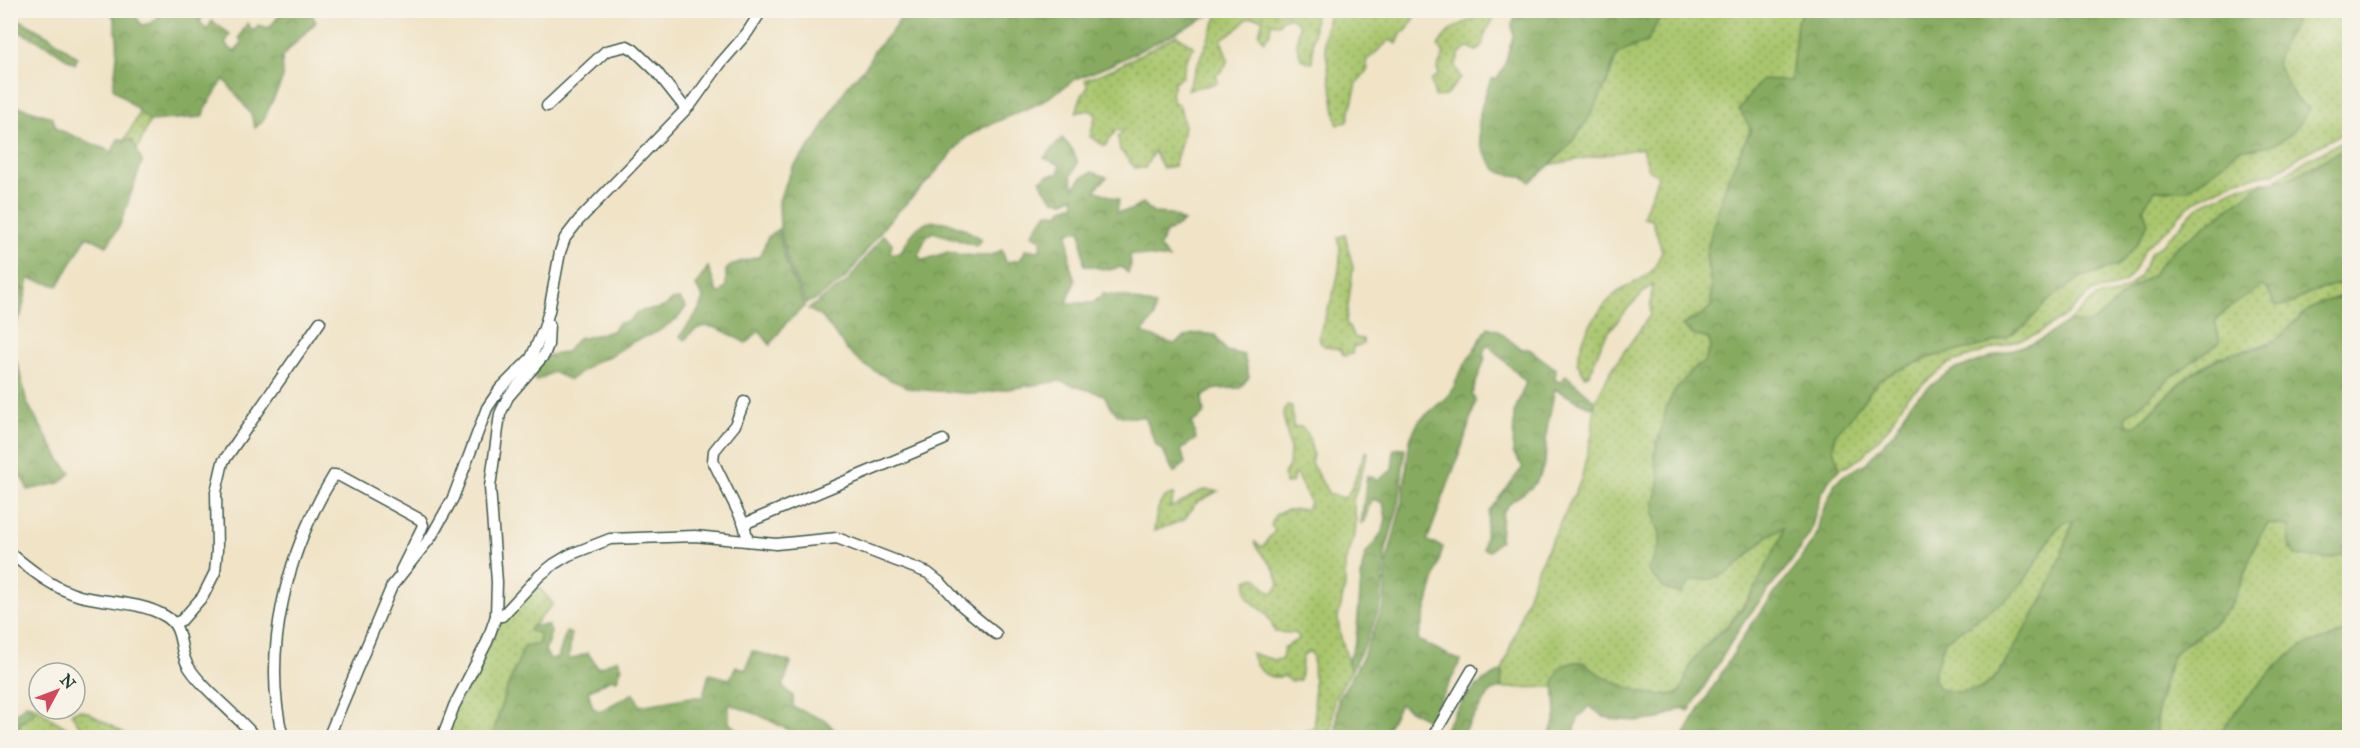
<svg xmlns="http://www.w3.org/2000/svg" width="2360" height="748" viewBox="0 0 2360 748" font-family="'IM FELL Great Primer',serif">
	<style>
		.grass { fill: url(#grass-dots); stroke: #648250; stroke-width: 1.5 }
		.forest { fill: url(#forest-crowns); stroke: #52744a; stroke-width: 1.5; fill-rule: evenodd }
		.lines { fill: none; stroke-linecap: round; stroke-linejoin: round }
		.stream { stroke: #63acdb; stroke-width: 4 }
		.minor-casing { stroke: #3e564a; stroke-width: 13 }
		.minor { stroke: #fff; stroke-width: 10 }
	</style>
	<defs>
		<pattern id="grass-dots" width="8" height="8" patternUnits="userSpaceOnUse" patternTransform="scale(1.5)"><rect width="8" height="8" fill="#a9c66d"/><path d="M2 2h.1M6 6h.1" fill="none" stroke="#89a25a" stroke-width="1.8" stroke-linecap="round"/></pattern>
		<pattern id="forest-crowns" width="20" height="18" patternUnits="userSpaceOnUse" patternTransform="scale(1.5)"><rect width="20" height="18" fill="#86ab60"/><path d="M2 6a3 3 0 1 1 6 0M12 15a3 3 0 1 1 6 0" fill="none" stroke="#6d8c50"/></pattern>
	</defs>
	<rect width="100%" height="100%" fill="#f7f3e8"/>
	<filter id="ink" filterUnits="userSpaceOnUse"><feTurbulence type="fractalNoise" baseFrequency=".0167" numOctaves="2"/><feDisplacementMap in="SourceGraphic" scale="12" xChannelSelector="R" yChannelSelector="G"/><feConvolveMatrix kernelMatrix="1 2 1 2 8 2 1 2 1" color-interpolation-filters="sRGB"/></filter>
	<filter id="wash" filterUnits="userSpaceOnUse"><feTurbulence type="fractalNoise" baseFrequency=".008" numOctaves="4" result="noise"/><feDisplacementMap in="SourceGraphic" scale="24" xChannelSelector="R" yChannelSelector="G"/><feGaussianBlur stdDeviation="1.35" result="paint"/><feColorMatrix in="noise" values="0 0 0 0 0 0 0 0 0 0 0 0 0 0 0 0 0 1.4 0 .05"/><feComposite in="paint" operator="in"/></filter>
	<g filter="url(#wash)">
		<rect width="100%" height="100%" fill="#f0e3c6"/>
		<g class="grass">
			<polygon points="1329,10 1419,11 1407,30 1401,34 1397,44 1390,40 1366,61 1368,69 1357,83 1348,121 1337,125 1324,40"/>
			<path d="M1223,11h92l-3,52 -11,-4 -4,-13 2,-22 -7,-6h-8l-5,6 -8,-1 -1,10 -6,8 -5,-7 4,-15c-21,-5 -16,4 -30,13 -5,3 -8,3 -12,8l7,20 -5,10 -7,5 2,7c-11,5 -20,4 -31,8l30,-73z"/>
			<path d="M1487,11h12l-13,20 -4,14 -6,6 -7,-4 -9,6 -5,13 6,12 -16,18 -10,1 -4,-16 8,-7 -2,-5 7,-15 -6,-8c13,-24 29,-21 49,-35z"/>
			<path d="M1663,11h140l-6,11 -6,59 -40,48 -14,29 -17,44 -14,53 5,29v22l-10,10 -14,5 6,14 16,4 2,9 -7,15 -12,7 -35,71 -3,17 6,20 -6,30 2,16 4,8v12l-12,27 17,18 25,-8 27,-3 31,-23 25,-24 10,-3 -1,10 -22,45 -32,42 -11,8 -25,28 -5,18 -8,14c-23,7 -59,-7 -80,-19 -5,-3 -10,-9 -16,-11 -7,-3 -15,1 -22,4l-6,13v7l-54,1 1,-17 34,-99 45,-92 11,-46 3,-33 17,-32 38,-54 2,-31 -23,23 -26,32 -13,35 -5,2 -8,-13c4,-27 18,-50 38,-69 10,-8 30,-15 36,-22 5,-5 8,-15 11,-21l-10,-32 -9,-2 15,-41 -9,-6 -7,-22 -93,17 57,-79 11,-32 30,-12z"/>
			<polygon points="2291,11 2349,11 2349,130 2305,153 2274,173 2237,180 2200,198 2187,207 2168,229 2156,238 2145,249 2133,273 2125,282 2114,287 2093,291 2064,317 2037,334 1950,363 1907,397 1888,428 1861,458 1840,469 1833,449 1835,434 1850,418 1878,381 1896,371 1935,356 1958,350 2026,325 2046,303 2064,288 2081,277 2104,271 2136,246 2148,223 2143,208 2155,190 2169,191 2221,166 2241,148 2257,149 2309,108 2295,98 2276,63 2284,40 2295,22"/>
			<polygon points="1177,35 1194,47 1186,60 1182,77 1175,81 1171,93 1173,101 1180,106 1184,124 1182,140 1174,166 1163,168 1154,151 1145,168 1135,168 1120,150 1118,137 1123,131 1116,130 1105,146 1090,137 1096,114 1089,110 1076,113 1081,97 1088,87 1085,80 1115,68"/>
			<polygon points="140,112 150,121 137,150 132,140 125,140"/>
			<polygon points="2349,138 2349,146 2314,167 2282,182 2277,179 2308,159"/>
			<polygon points="2263,183 2173,250 2151,276 2129,290 2097,319 2086,325 2068,322 2096,297 2116,294 2128,287 2139,277 2151,253 2173,234 2191,213 2203,204 2239,187"/>
			<path d="M1345,235l8,33 -7,54 9,16 8,1v5l-10,3 -1,7 -8,2 -4,-7 -14,-2 -6,-5 -1,-7c10,-31 27,-65 19,-98z"/>
			<path d="M2349,280v15c-19,3 -38,12 -53,25 -7,6 -11,14 -19,19 -20,11 -41,11 -61,20 -28,12 -59,45 -80,67l-9,-2 -2,-8 14,-9 28,-27 53,-38 -5,-21 13,-12 33,-23 6,3 9,17h11l20,-12z"/>
			<path d="M1287,405l5,1 1,21h9l6,7 5,20 -2,9 18,31 16,4 6,-9 14,-37h3l-15,49 3,19 -1,15 -10,28v24l-7,31 2,16 11,37 -17,28 -2,32 -13,3 -4,3h-34l-3,-5 10,-1 12,5 15,-11 -2,-68 -3,-6 -7,4 -3,25 -10,1 -6,-5c-18,5 -27,-7 -33,-23l23,7 8,-1 2,-11 16,-10 -5,-5 -20,-1c-3,-7 -6,-16 -12,-21 -13,-12 -19,-10 -16,-31l8,-3c7,5 9,12 16,16l4,-2 4,-6c-1,-7 -3,-13 -7,-19 -6,-9 -14,-13 -17,-24l7,5 4,-3 1,-4 9,-10 -5,-4 4,-11 11,-5 21,-1 3,-7 -13,-26 -3,-2 -2,9 -7,1 -1,-10 5,-8 1,-17 -7,-35z"/>
			<path d="M1204,490l14,1 -22,12 -12,17 -30,11c2,-13 3,-37 20,-36l-4,12c12,-1 20,-13 34,-17z"/>
			<polygon points="2065,521 2073,521 2061,557 2045,596 1998,675 1982,688 1959,692 1939,689 1933,677 1944,641 1971,624 2025,580 2055,531"/>
			<path d="M2268,524l21,2 1,21c20,8 40,19 59,2v78c-13,14 -29,11 -46,19 -29,16 -67,64 -86,91l-60,1 1,-31 13,-47 10,-14 14,-7 47,-57 7,-23 12,-26z"/>
			<polygon points="536,584 553,604 529,630 540,633 539,644 524,647 504,696 492,737 444,738 456,707 501,621"/>
			<polygon points="26,704 36,706 52,719 82,737 70,737 58,731 55,733 62,737 23,737 16,728 34,711"/>
			<polygon points="79,710 87,712 131,737 118,737 106,732 108,737 91,737 79,725 71,713"/>
		</g>
		<g class="forest">
			<path d="M284,10l26,1 6,11 -34,35 1,21 -20,43 -8,7 -4,-14 -27,-35 -18,28 -4,10 -52,4 -37,-33c4,-26 8,-52 -2,-77h21l10,14 9,-2 14,-12h36l3,2 -4,9 7,8 5,-9 18,13 -5,10 10,8 7,-10 -3,-4 8,-15 7,8 4,-6 11,3z"/>
			<path d="M1518,10l145,1 -16,31 -16,5 -14,7c-20,59 -39,89 -87,128 -9,-9 -19,-5 -30,-10 -4,-2 -7,-6 -9,-10 -21,-24 -11,-56 0,-83l6,-1 7,-11 9,-31 -1,-11z"/>
			<polygon points="905,11 905,10 1218,11 1113,64 1076,79 1042,102 982,128 965,138 929,180 887,223 846,278 817,299 806,303 788,262 780,229 779,201 782,192 793,167 816,139 848,85 866,66 874,51 896,26"/>
			<path d="M1803,11h488l4,11 -11,18 -8,23 19,35 14,11c-16,29 -34,41 -69,39l-19,18 -33,24h-33l-12,18 5,15 -12,23 -17,19 -38,12 -35,26 -20,22 -19,12 -22,8 -50,11 -39,15 -18,10 -28,37 -15,16 -2,15 7,20 -10,10 -9,16 -11,38 -19,29 -46,58 -56,91 -7,-3 -22,11 -20,2 -22,-1 -14,-3 -15,-11 -11,12 -5,19h-24l7,-22 -2,-35 7,-13c7,-3 15,-7 23,-4 5,2 10,8 15,11 20,12 58,26 80,19 6,-10 9,-26 15,-34 10,-14 24,-23 36,-35 18,-20 29,-43 41,-67 5,-10 11,-18 12,-29 -26,9 -39,40 -65,49 -8,3 -19,3 -28,4l-9,13 -16,-5 -17,-18 12,-27v-12l-4,-8 -2,-16 6,-30 -6,-20 12,-49 7,-16 19,-23 12,-8 7,-14 -2,-9 -16,-4 -11,-10 19,-9 10,-10v-22l-5,-29 7,-30 15,-47 23,-49 -12,-20 23,-30 29,2 6,-59z"/>
			<polygon points="11,15 50,37 77,57 75,64 43,43 11,28"/>
			<polygon points="11,85 13,86 14,105 52,117 57,129 112,152 118,139 132,140 142,162 120,225 107,246 87,236 58,286 29,279 21,315 11,330"/>
			<path d="M1062,138l10,11 6,14 -7,13 3,12 8,-11 10,-5 15,5 -12,13 24,10 -2,12 14,-2 12,-7 10,10 18,1 13,8 -18,11 -7,14 10,12 -39,-5 1,11 -3,8 -7,-6 -12,3 -25,-5 -3,-35 -13,2 2,33 5,16 -8,22h26l10,-9 22,3 30,9 -1,12 -12,15 32,11c15,-12 24,-12 41,-9l11,16 18,4 5,22 -9,11 -25,1 -13,8 2,17 -12,9 4,16 -15,10 4,14 -11,10 -11,-22 -7,-6 -11,-28c-26,0 -29,2 -41,-22l-45,-14 -83,13 -64,-5 -21,-9 -27,-15 -17,-15 -25,-33 -14,-8 40,-28 35,-46 9,8 -2,10h10c6,-9 11,-21 20,-27 19,-13 45,3 62,13l-6,7 -43,-14 -7,5 -8,19 6,4 24,-8 13,3 22,1 9,-1 10,-5 4,12 14,-2 6,-11 13,2 3,-10 -10,-7 15,-22 12,2 4,-6 12,-4 -1,-8 -10,5 -10,-1 -9,-10 -5,-10 9,-5 9,-1 2,-9 -16,-7z"/>
			<path d="M2349,146v134l-42,14 -20,12h-11l-9,-17 -6,-3 -33,23 -13,12 5,21 -53,38 -28,27 -14,9 2,8 9,2 55,-52 39,-21 23,-3 24,-11 31,-29 15,-8 26,-7v254c-15,14 -36,9 -54,6l-5,-8 -1,-21 -21,-2c-19,24 -21,54 -37,80 -12,20 -31,28 -49,42 -18,14 -28,69 -25,91h-474l68,-113 45,-58 20,-30 5,-21 14,-32 9,-8 21,-11 29,-32 18,-31 30,-24 11,-7 87,-30 28,-18 18,2 11,-5 32,-29 22,-14 22,-26 90,-67 27,-4zM2065,521l8,1 -12,35 -16,39 -47,79 -16,13 -23,4 -20,-3 -6,-12 12,-36 63,-43 17,-18 30,-49z"/>
			<path d="M778,229l8,33 19,44 -19,17 -16,22 -9,-12 -3,-1 -12,11c-23,-12 -43,-29 -61,-3l-5,-4c5,-8 25,-30 23,-38 -1,-4 -6,-8 -7,-13l12,-18 9,25 4,1 5,-6v-17c9,-10 22,-9 34,-14l8,-19z"/>
			<path d="M679,299l7,8 -8,11 -21,14 -25,10 -25,16 -11,3 -26,19 -17,-8 -17,9 -4,-6 14,-19 20,-4 13,-15 5,1 28,-7 6,-8 10,-1 9,-10c14,-4 25,0 35,-12z"/>
			<polygon points="1488,327 1497,330 1521,349 1529,349 1556,369 1555,380 1561,382 1566,375 1595,401 1594,408 1583,404 1555,389 1547,428 1545,463 1540,476 1531,488 1512,501 1502,513 1500,540 1490,551 1483,549 1489,511 1523,467 1513,453 1514,413 1526,382 1487,344 1483,354 1485,358 1472,394 1476,401 1463,444 1427,541 1443,547 1418,640 1461,661 1429,721 1400,704 1383,737 1338,737 1336,731 1338,700 1362,659 1384,605 1387,561 1402,503 1410,439 1419,421 1447,397 1454,387 1459,374"/>
			<polygon points="11,352 18,365 27,403 60,460 71,473 60,483 28,490 23,478 11,475"/>
			<polygon points="1405,448 1399,503 1386,549 1381,604 1367,640 1351,671 1348,662 1356,640 1362,568 1365,555 1383,531 1386,518 1383,503 1373,499 1368,508 1365,521 1361,524 1367,475 1378,480 1392,470 1394,449"/>
			<polygon points="548,625 551,632 545,651 550,659 558,658 566,632 571,634 569,660 588,653 598,668 618,659 622,667 617,680 611,679 588,691 593,708 600,711 634,693 640,706 691,697 703,697 709,674 730,679 736,666 746,670 752,651 791,662 783,687 793,696 793,707 826,721 841,737 802,737 759,715 729,704 729,723 749,737 492,737 504,696 524,647 539,644 540,633 529,631 532,626"/>
			<path d="M2349,627v110h-132c19,-27 57,-75 86,-91 16,-8 33,-5 46,-19z"/>
			<path d="M1502,671l-1,17 -10,3 -31,46h-20c19,-31 26,-50 62,-66z"/>
			<polygon points="26,704 35,711 16,728 23,737 11,737 11,718"/>
		</g>
		<g class="lines">
			<polyline class="stream" points="335,738 336,729"/>
		</g>
	</g>
	<g filter="url(#ink)">
		<g class="lines">
			<g class="minor-casing">
				<g id="minor">
					<polyline points="547,106 606,51 627,46 634,50 656,71 686,109"/>
					<polyline points="744,402 735,425 714,451 713,461 744,524 748,541"/>
					<polyline points="744,524 943,440"/>
					<path d="M10,553c23,18 42,35 70,43 27,7 59,5 85,20 19,11 13,30 22,48 12,22 51,52 69,74"/>
					<polyline points="496,616 502,616 539,576 554,564 569,555 610,539 695,536 776,544 837,538 928,573 942,584 962,606 996,634"/>
					<polyline points="175,623 182,620 203,596 215,572 217,550 216,492 223,462 320,322"/>
					<path d="M283,738c-22,-87 4,-188 51,-263l6,1 81,44 2,5 -2,5 -20,40"/>
					<polyline points="328,738 392,586 431,537 453,498 487,408 500,389 531,358 544,328 549,311 560,252 565,238 579,220 692,103 720,64 747,33 762,10"/>
					<polyline points="442,738 454,706 487,642 496,616 497,582 490,487 500,414 508,397 544,355 548,345 549,324"/>
					<polyline points="1432,738 1472,670"/>
				</g>
			</g>
			<use href="#minor" class="minor"/>
		</g>
	</g>
	<rect width="2360" height="748" fill="none" stroke="#f7f3e8" stroke-width="36"/>
	<g transform="translate(57 691) rotate(49)"><circle r="28" fill="#f7f3e8" stroke="#a1aaa0" stroke-width="1.5"/>
	<path d="M0-4.5L10 22L0 15L-10 22Z" fill="#d1495b"/>
	<text y="-9" font-size="16" font-weight="bold" text-anchor="middle" fill="#1f3d34">N</text>
	</g>
</svg>
